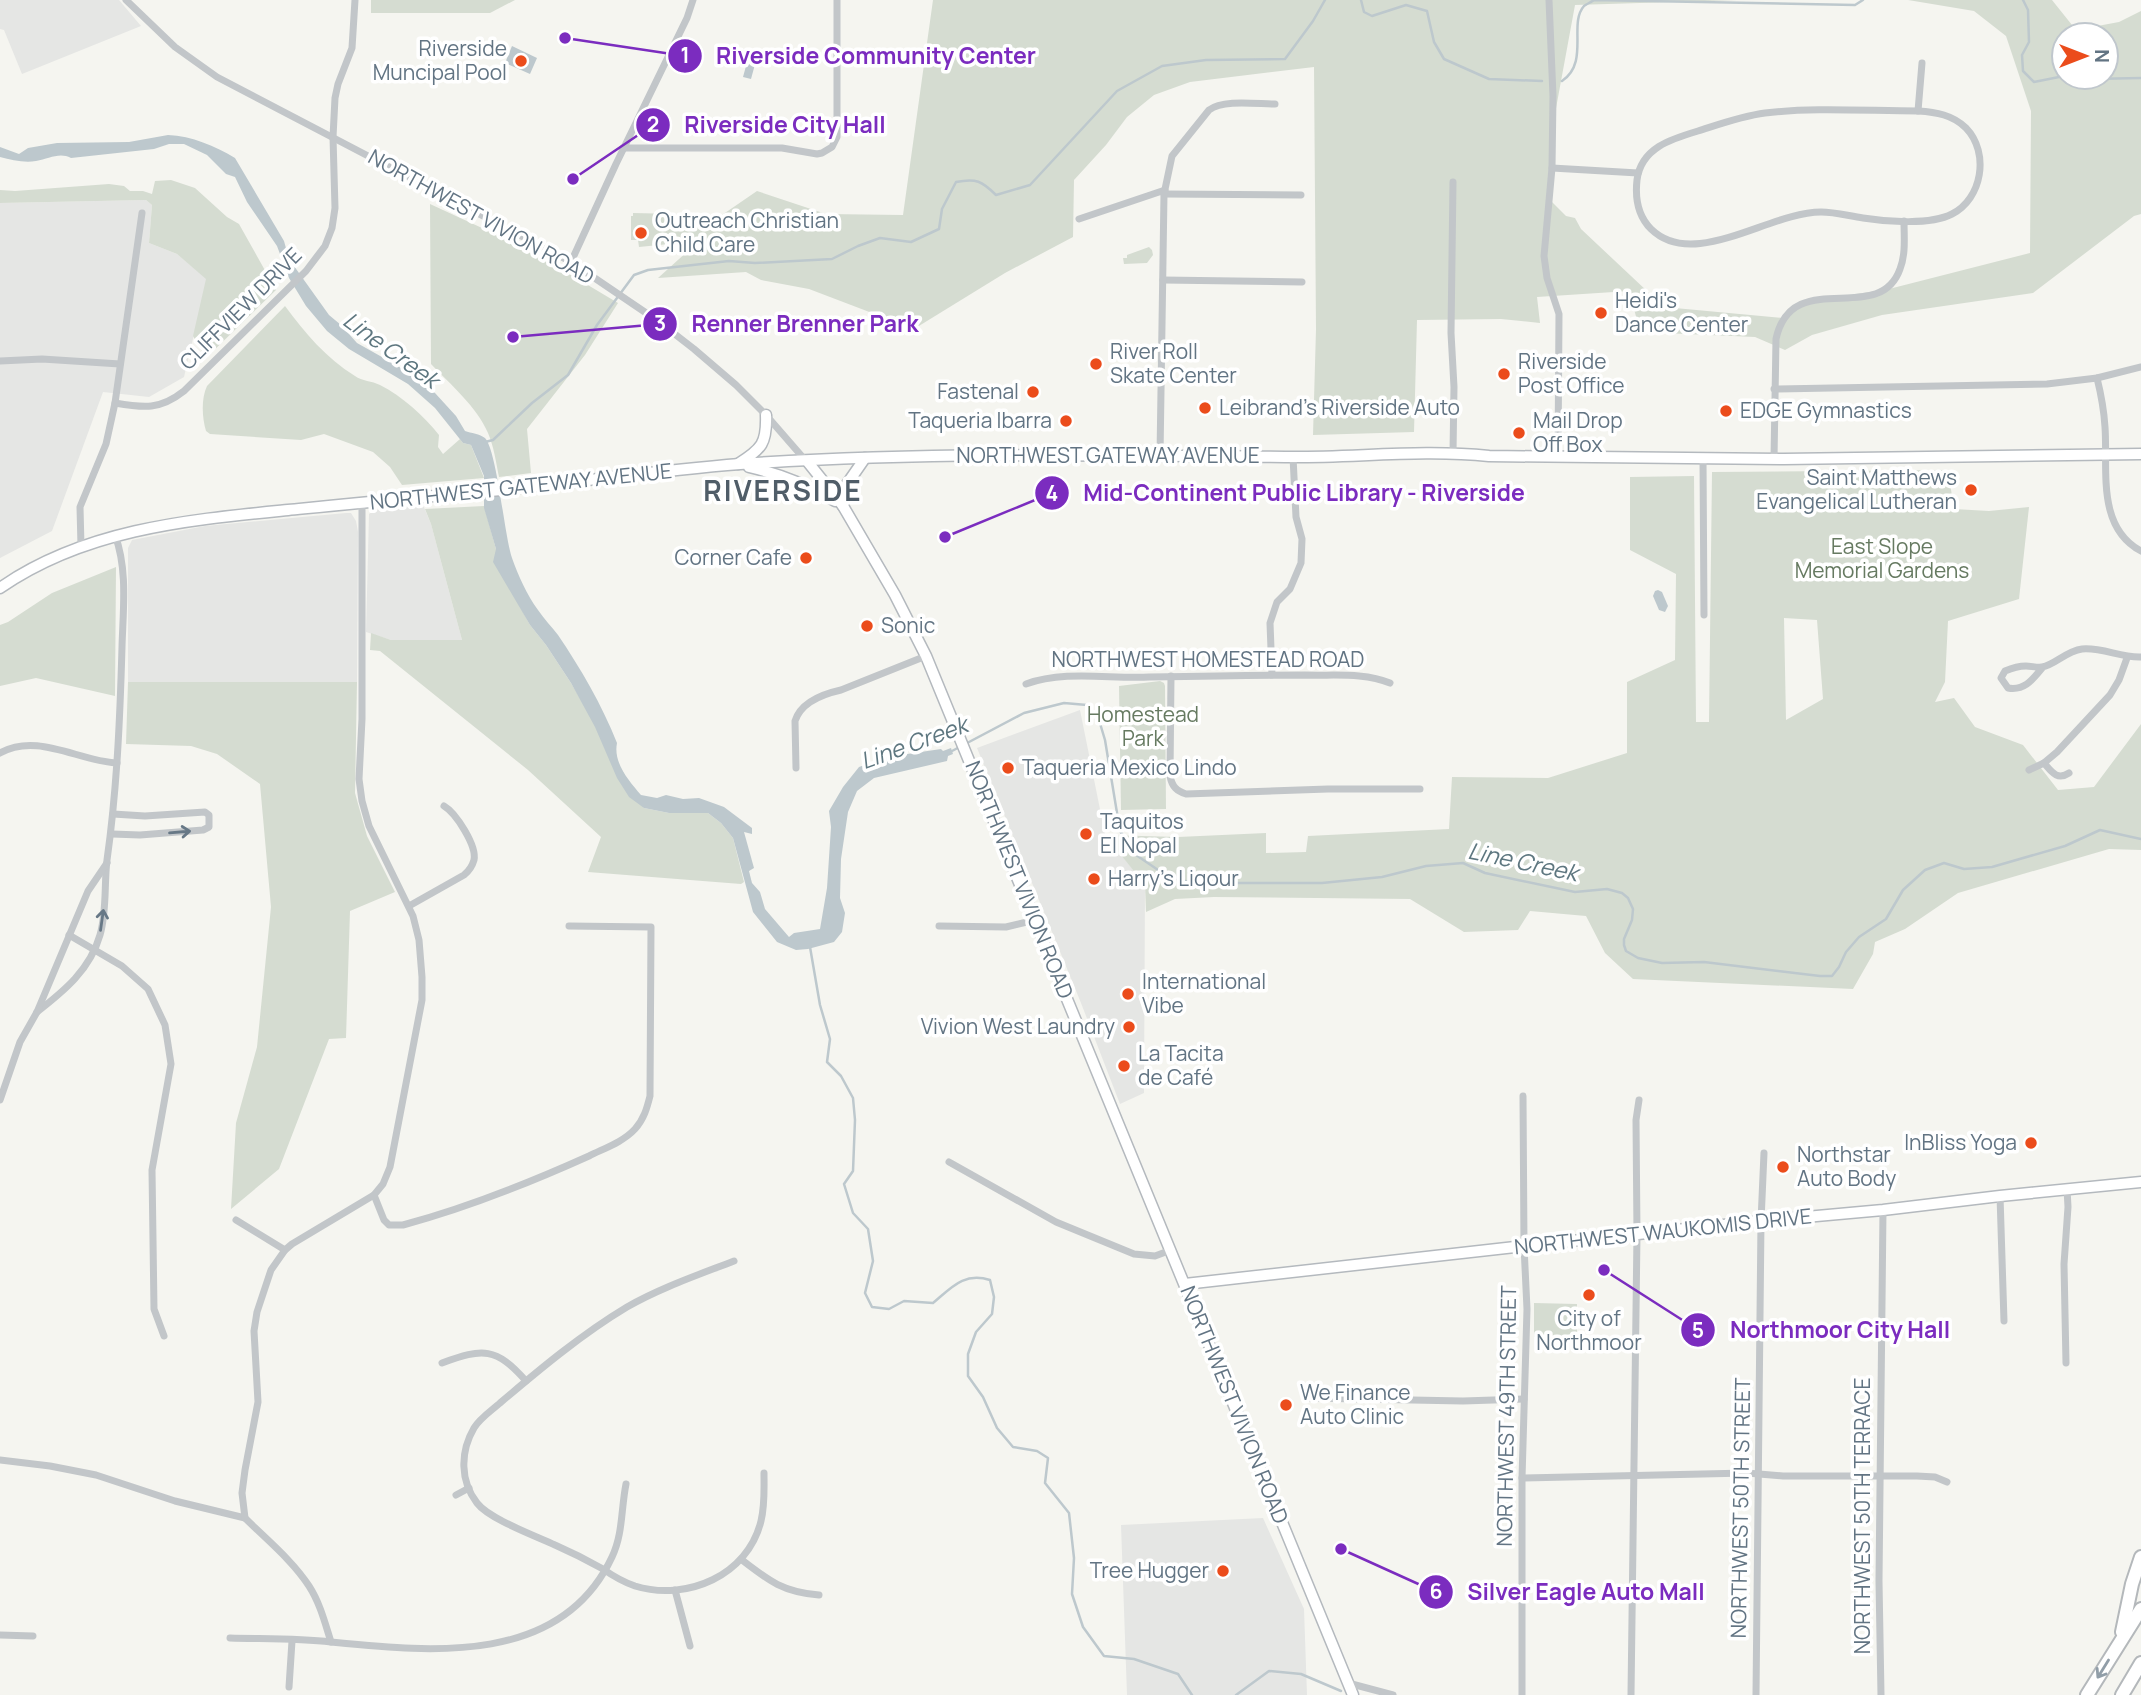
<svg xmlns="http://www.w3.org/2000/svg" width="2141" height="1695" viewBox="0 0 2141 1695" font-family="Manrope,sans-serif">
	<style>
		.built { fill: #e5e6e4 }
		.green { fill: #d5dcd1; fill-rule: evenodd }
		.water { fill: #bdc8cd }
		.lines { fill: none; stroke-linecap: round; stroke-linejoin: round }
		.stream { stroke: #bdc8cd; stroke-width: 2.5 }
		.secondary-casing { stroke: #b4b9be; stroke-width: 13 }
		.motorway-casing { stroke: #b4b8bb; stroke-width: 16 }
		.minor { stroke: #c2c6c9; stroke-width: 7 }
		.secondary { stroke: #fff; stroke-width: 10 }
		.motorway { stroke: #fff; stroke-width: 12 }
		.oneway { stroke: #677886 }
		.oneway2 { stroke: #919ea8 }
		.poi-dot { fill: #eb4c1b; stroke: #fff; stroke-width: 2.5 }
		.labels { text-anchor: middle; stroke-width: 7; stroke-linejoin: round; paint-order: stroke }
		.poi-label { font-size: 21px; fill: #627483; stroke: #fff; text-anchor: start }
		.street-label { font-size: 21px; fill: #627483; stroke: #fff }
		.park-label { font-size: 21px; fill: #667a61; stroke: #fff }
		.water-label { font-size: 23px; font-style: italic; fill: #5e7780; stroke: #fff }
		.district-label { font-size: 28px; font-weight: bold; letter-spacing: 2px; fill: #505d68; stroke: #fff }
		.leader { fill: none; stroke: #7b2cbf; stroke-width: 2.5 }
		.callout-dot { fill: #7b2cbf; stroke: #fff; stroke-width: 2.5 }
		.mark-label { font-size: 21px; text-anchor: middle; font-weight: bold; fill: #fff }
		.callout-label { font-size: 23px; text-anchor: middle; font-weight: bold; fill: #7b2cbf; stroke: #fff; stroke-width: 7; stroke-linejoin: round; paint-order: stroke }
	</style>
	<rect width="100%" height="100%" fill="#f5f5f0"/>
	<g class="built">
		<polygon points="0,0 119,0 141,26 22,74 4,30 0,29"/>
		<polygon points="146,200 152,205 149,243 177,254 207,279 184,377 149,397 103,392 52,531 0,558 0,203"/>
		<polygon points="423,505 431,524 462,640 391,640 366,632 369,514 375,510"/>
		<polygon points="346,513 351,513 356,521 358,532 357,682 128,682 128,548 132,540 205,526"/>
		<polygon points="1080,710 1105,834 1145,885 1144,1093 1120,1104 1081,1003 977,748"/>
		<polygon points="1263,1518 1304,1609 1307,1695 1127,1695 1121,1525"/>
	</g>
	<g class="green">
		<polygon points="371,0 515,0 490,13 371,13"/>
		<path d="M933,0h804l-162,5 -23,125 -3,69 17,17 9,2 6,11 83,78 120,11 9,-10 33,-10 59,-8 145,-37 1,-142 -25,-75 -32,-25 -66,-11h144l24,30 43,-8 22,-11v203l-7,2 -101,77 -151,22 -70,20 -27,15 -30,-13 -92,-4 -8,-11 -18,-2 -8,-29 -92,6 3,26 -39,-4 -84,1 -3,112 -101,3 3,-106 -2,-262 -124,15 -36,13 -27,22 -21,28 -32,35 -1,57 -68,36 -91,56 -105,-40 -48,-9 -15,-8 -88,6 41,-37 -60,6 -1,-7h-7v-24h2v-3l89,2 35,-24 69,23 77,1zM2064,35h42v42h-42z"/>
		<polygon points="171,180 195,188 227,217 239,224 276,290 206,358 193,336 206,279 177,254 149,243 152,205 146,200 0,203 0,190 15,191 109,184 124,186 130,191 143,191 152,194 155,181"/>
		<path d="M430,204l52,24 84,44 52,31 -33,52 -58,74 4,44 -32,4c-3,-15 -5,-30 -11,-44 -11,-26 -37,-48 -57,-69z"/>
		<polygon points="1149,247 1152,250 1153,255 1147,263 1124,264 1123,258 1127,258 1127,255"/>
		<path d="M285,306c20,27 41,52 70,70 7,5 17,5 25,9 22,11 44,31 59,50l-1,12 5,7 17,-15 3,4 8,2 13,33 -82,7 -12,-18 -17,-15 -49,-18 -23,6 -91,-6 -4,-3c-4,-14 -5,-32 1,-45z"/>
		<path d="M1948,470l6,39 35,2 40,-4 -10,92 -71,22 -3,61 -10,20 19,-4 21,29 48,18 35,45 36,-3 47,-63v126l-32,-1 -151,44 -53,36 -30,13 -2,12 -20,35 -220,-10 -28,-26 -19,-37 -56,-5 -12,19 -54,2 -54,-33 -196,-2 -39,2 -29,13 -1,-27 -40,-50 73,2 88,-4v20l40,-1 2,-16 141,-7 3,-52 96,1 79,-25v-71l48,-22 1,-86 -46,-24v-73l64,-1 2,246h13l3,-250zM1784,618l33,2 6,79 -37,21z"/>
		<polygon points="484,506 496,549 513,594 530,625 546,645 571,683 644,808 669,813 708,813 721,823 733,838 744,882 741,884 588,872 601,837 528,770 380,651 370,650 371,633 391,640 462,640 431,524 425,509"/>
		<polygon points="116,567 115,696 36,678 0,686 0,625 8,622 52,593"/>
		<polygon points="1160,681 1164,683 1165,686 1166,809 1121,810 1119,686"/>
		<polygon points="128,682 357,682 355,793 367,836 395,892 350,911 346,1038 329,1039 279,1169 231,1209 236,1123 257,1047 271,907 260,784 217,754 191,746 126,744"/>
		<polygon points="1534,1303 1577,1304 1577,1337 1534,1337"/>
	</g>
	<g class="water">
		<polygon points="512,46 537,58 530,74 505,63"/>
		<polygon points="749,55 757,57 751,79 743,77"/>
		<path d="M168,135c24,1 47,11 67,23l49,83 5,18 40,56 12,10 16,18 41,23 37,27 21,23 9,15c6,2 15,3 20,7 12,13 19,96 27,120 6,17 15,37 26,52 6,9 14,17 20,25 23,34 44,70 59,108 -4,20 12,38 24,52l16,3 9,-3 17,4 16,-1 25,9 28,21v6l-8,-2 10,36 -5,3 3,12 8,9 5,17 24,28 5,-4 26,-4 7,-41 4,-61 -2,-16 14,-24 16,-20 28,-10 54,-8 2,2 8,-3 2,6 -5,2 -1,5 -73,17 -17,13 -9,21 -7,47 -1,39 5,15 -3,19 -8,10 -26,7 -12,1 -19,-8 -24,-30 -20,-74 -12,-15 -13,-10h-39l-25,-5 -15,-11 -12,-19 -22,-51 -24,-44 -25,-38 -16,-20 -37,-63 3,-13 -12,-41v-32l-13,-31 -8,-2 -28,-35 -27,-24 -59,-35 -22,-18 -21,-25 -17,-28 -12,-32 -30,-44 -12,-25 -9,-3 -19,-19 -23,-11h-15l-15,5 -83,9c-12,-6 -22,1 -35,3 -12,2 -24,-1 -36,-4v-10l19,7 9,-6 29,-5 72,-1z"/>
		<polygon points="1658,590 1662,592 1668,606 1665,612 1659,610 1653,596 1655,591"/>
	</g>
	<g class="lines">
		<g class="stream">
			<polyline points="1361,0 1364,12 1372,16 1406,5 1427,11 1434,42 1444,59 1489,79 1542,81"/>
			<polyline points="2023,0 2028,10 2029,42 2022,55 2023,71 2034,82 2064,76"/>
			<polyline points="2073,77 2091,79 2141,78"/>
			<path d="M1562,81c28,-19 6,-57 22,-75 1,-1 9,-5 10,-6l261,5 8,-5"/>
			<path d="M485,442l8,-2 39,-37 36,-28 29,-50 37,-50 14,-5 81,-9 26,2 77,-4 26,-13 22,-8 31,4 28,-13 3,-20 14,-27c20,-4 26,-1 40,13l34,-10 87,-94 45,-25 44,-6 79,-1 28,-38 12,-21"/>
			<polyline points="952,751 1024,713 1064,703 1087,705 1099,720 1105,740 1120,831 1136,855 1164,874 1191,883 1322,883 1382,877 1426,866 1463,863 1485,873 1575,892 1607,889 1622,893 1628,898 1633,909 1632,920 1624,939 1624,945 1626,951 1638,958 1662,963 1704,962 1820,976 1832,976 1839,967 1846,952 1859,937 1886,919 1903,890 1925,870 1944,863 1964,869 1992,867 2065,846 2100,830 2141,839"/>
			<path d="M810,947l10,58 10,34 -3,23 14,14 12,22 2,22 -2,51 -9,13 9,29 15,16 5,32 -8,32 7,14 17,2 15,-8 29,2c19,-16 31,-31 57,-23l4,17 -2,17 -16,18 -8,22v22l15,21 14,31 16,19 24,4 11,7 -3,25 24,30 5,45 -2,36 11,33 21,29 30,3 44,15 14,21"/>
			<polyline points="1236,1695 1269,1671 1301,1674 1341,1691"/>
		</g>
		<g class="secondary-casing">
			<g id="secondary">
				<polyline points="807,461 843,506 895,595 926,656 1353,1695"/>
				<path d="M738,464c24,-15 29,-21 28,-49"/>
				<path d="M749,467c30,7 59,18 86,34"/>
				<polyline points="843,506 847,484 865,458"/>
				<path d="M0,588c85,-59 188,-68 288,-78 61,-6 121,-12 181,-17 90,-8 181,-22 271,-29 181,-12 363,-9 545,-7 68,1 136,-8 204,-1l295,3 357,-5"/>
				<polyline points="1185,1284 1524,1246 1761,1221 1883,1210 2000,1196 2141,1182"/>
			</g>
		</g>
		<g class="motorway-casing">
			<g id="motorway">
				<polyline points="2122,1632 2132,1584 2141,1557"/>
				<polyline points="2087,1695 2141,1609"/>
				<polyline points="2122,1695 2141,1663"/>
			</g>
		</g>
		<g class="minor">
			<polyline points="126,0 175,47 217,77 571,262 658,321 694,349 736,385 766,415 806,461"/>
			<polyline points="1549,0 1553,96 1552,168 1544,256 1547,278 1559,314 1558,457"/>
			<path d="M1918,111c18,1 35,4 48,17 24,25 16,71 -14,86 -21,11 -65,8 -89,4 -14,-2 -28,-6 -42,-6 -52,0 -127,59 -170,17 -14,-14 -16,-31 -14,-49 4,-32 34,-41 61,-49 22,-7 44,-15 67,-18 49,-6 103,-2 153,-2z"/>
			<polyline points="1918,111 1922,63"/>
			<polyline points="623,148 782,148 817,154 822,153 832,147 837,137 837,0"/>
			<polyline points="1552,168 1638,173"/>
			<polyline points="1164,194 1301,195"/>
			<polyline points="1079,219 1165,190"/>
			<polyline points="571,262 616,164 687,18 693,0"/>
			<polyline points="1163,280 1302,282"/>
			<polyline points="0,361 42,359 120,364"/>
			<path d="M2097,378c4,16 7,33 8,49 3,42 -9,100 36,124"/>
			<polyline points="1774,389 2047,384 2097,378 2141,367"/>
			<path d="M115,403c29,5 45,7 69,-12l122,-120 19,-25 7,-18 3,-20 -2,-71 2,-39 3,-14 14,-36 3,-48"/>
			<polyline points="1453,453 1454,387 1451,333 1453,182"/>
			<path d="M1160,456l4,-262 8,-38 37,-46c14,-11 48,-6 66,-6"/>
			<polyline points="1703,458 1704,615"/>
			<path d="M1774,459l2,-120c16,-74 103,-11 124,-70 6,-15 4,-33 4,-48"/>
			<polyline points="81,546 80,507 106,444 115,403 142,213"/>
			<path d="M2043,667c-10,12 -18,24 -35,21l-7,-10 4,-7c7,-3 13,-5 21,-5 5,0 12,2 16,1 13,-2 24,-16 40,-18 20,-2 39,9 59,8"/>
			<polyline points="1272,675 1270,623 1277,602 1290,589 1301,563 1302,539 1296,517 1293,457"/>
			<path d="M1171,676l-1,100c2,11 7,15 16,18l142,-5h92"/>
			<path d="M1026,684c39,-14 83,-5 123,-7 52,-1 104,-2 156,-2 28,1 59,-3 85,8"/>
			<path d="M0,753c37,-21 78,8 117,10"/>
			<path d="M2044,763c7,8 13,18 25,10"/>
			<path d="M796,768l-1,-47c6,-19 28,-27 46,-31l85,-34"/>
			<polyline points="2029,770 2044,763 2057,752 2110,695 2119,680 2127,658"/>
			<polyline points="112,834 140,835 203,830 209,827 209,815 205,812 145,816 113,814"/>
			<path d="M409,906l55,-31c5,-4 8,-8 10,-15 3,-14 -18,-47 -30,-54"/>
			<polyline points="939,926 1006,927 1035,920"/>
			<polyline points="69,935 122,966 148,989 165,1025 171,1064 152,1170 154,1309 164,1336"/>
			<path d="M37,1012c27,-21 53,-42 63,-77 7,-24 4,-50 7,-75 10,-71 13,-142 15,-213 1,-37 6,-77 -7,-112"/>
			<polyline points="0,1100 20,1042 37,1012 88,891 107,863"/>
			<polyline points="949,1162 1056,1222 1134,1254 1155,1256 1171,1250"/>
			<path d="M374,1195l10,25 5,5h14c64,-17 126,-42 186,-69 16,-8 34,-14 46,-27 9,-10 12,-21 15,-33l1,-169 -82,-1"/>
			<polyline points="2000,1196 2004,1321"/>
			<polyline points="236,1220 285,1250"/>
			<path d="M734,1261c-36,14 -74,27 -107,46 -45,27 -87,62 -127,96 -9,8 -20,15 -26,25 -14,24 -14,53 3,75 12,16 59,33 78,42 16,7 32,15 48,24 10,7 20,13 32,17 52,16 113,-11 126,-65 4,-16 3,-32 3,-48"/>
			<path d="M442,1363c41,-15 54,-16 84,18"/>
			<polyline points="2066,1363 2064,1264 2068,1207 2067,1189"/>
			<polyline points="1309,1398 1463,1401 1524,1399"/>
			<polyline points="0,1460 50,1466 96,1475 175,1501 245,1518"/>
			<polyline points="1522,1478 1747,1473 1783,1476 1917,1476 1935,1477 1947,1482"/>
			<polyline points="456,1495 469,1488"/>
			<path d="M742,1560c27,21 41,32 77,35"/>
			<polyline points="675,1590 690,1646"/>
			<polyline points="0,1635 33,1636"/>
			<path d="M230,1638c34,1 68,0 101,4 100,10 230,24 281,-85 11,-23 9,-48 14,-73"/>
			<path d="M331,1642c-6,-19 -11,-39 -22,-56 -17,-26 -42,-46 -64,-68l-3,-25 3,-23 13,-68 -4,-71 3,-19 14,-42 14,-20 7,-6 82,-49 9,-11 7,-17 32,-167v-23l-3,-37 -6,-24 -44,-90 -7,-25 -3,-22 3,-60v-216"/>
			<polyline points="1348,1683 1393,1695"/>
			<polyline points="289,1687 292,1641"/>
			<polyline points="1522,1695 1522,1478 1527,1309 1524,1246 1523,1096"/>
			<polyline points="1631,1695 1637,1234 1636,1120 1639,1100"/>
			<polyline points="1756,1695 1761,1221 1764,1153"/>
			<polyline points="1881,1695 1879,1581 1883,1210"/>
		</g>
		<use href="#secondary" class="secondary"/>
		<use href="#motorway" class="motorway"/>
	</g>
	<defs><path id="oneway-shaft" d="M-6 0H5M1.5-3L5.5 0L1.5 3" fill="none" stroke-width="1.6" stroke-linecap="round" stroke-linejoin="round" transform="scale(1.75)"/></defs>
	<g class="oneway">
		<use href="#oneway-shaft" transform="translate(180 832) rotate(-5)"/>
		<use href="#oneway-shaft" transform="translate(102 920) rotate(-82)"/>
	</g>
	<use class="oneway2" href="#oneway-shaft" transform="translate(2103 1669) rotate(122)"/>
	<g class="poi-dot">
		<circle cx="521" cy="61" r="7"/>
		<circle cx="641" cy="233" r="7"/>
		<circle cx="1601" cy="313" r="7"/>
		<circle cx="1096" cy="364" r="7"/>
		<circle cx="1504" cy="374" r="7"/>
		<circle cx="1033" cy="392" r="7"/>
		<circle cx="1205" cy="408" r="7"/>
		<circle cx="1726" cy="411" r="7"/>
		<circle cx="1066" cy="421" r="7"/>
		<circle cx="1519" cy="433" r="7"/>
		<circle cx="1971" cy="490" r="7"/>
		<circle cx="806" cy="558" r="7"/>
		<circle cx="867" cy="626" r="7"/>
		<circle cx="1008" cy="768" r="7"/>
		<circle cx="1086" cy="834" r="7"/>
		<circle cx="1094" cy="879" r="7"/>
		<circle cx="1128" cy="994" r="7"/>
		<circle cx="1129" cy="1027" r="7"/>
		<circle cx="1124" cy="1066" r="7"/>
		<circle cx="2031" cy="1143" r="7"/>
		<circle cx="1783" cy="1167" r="7"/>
		<circle cx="1589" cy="1295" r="7"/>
		<circle cx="1286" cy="1405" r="7"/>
		<circle cx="1223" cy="1571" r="7"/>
	</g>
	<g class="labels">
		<g class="poi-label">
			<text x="507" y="56" text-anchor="end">Riverside<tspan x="507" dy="24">Muncipal Pool</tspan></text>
			<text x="655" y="228">Outreach Christian<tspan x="655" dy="24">Child Care</tspan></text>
			<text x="1615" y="308">Heidi's<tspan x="1615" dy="24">Dance Center</tspan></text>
			<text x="1110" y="359">River Roll<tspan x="1110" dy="24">Skate Center</tspan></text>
			<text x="1518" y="369">Riverside<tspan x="1518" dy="24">Post Office</tspan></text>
			<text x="1019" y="399" text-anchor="end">Fastenal</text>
			<text x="1219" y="415">Leibrand's Riverside Auto</text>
			<text x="1740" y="418">EDGE Gymnastics</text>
			<text x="1052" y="428" text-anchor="end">Taqueria Ibarra</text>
			<text x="1533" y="428">Mail Drop<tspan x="1533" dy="24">Off Box</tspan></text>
			<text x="1957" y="485" text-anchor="end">Saint Matthews<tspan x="1957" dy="24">Evangelical Lutheran</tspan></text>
			<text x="792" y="565" text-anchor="end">Corner Cafe</text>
			<text x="881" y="633">Sonic</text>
			<text x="1022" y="775">Taqueria Mexico Lindo</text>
			<text x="1100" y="829">Taquitos<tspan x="1100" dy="24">El Nopal</tspan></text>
			<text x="1108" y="886">Harry's Liqour</text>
			<text x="1142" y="989">International<tspan x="1142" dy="24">Vibe</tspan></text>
			<text x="1115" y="1034" text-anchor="end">Vivion West Laundry</text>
			<text x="1138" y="1061">La Tacita<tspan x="1138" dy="24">de Café</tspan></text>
			<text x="2017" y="1150" text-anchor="end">InBliss Yoga</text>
			<text x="1797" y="1162">Northstar<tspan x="1797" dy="24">Auto Body</tspan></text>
			<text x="1589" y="1326" text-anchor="middle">City of<tspan x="1589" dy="24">Northmoor</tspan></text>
			<text x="1300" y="1400">We Finance<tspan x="1300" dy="24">Auto Clinic</tspan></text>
			<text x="1209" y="1578" text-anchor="end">Tree Hugger</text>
		</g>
		<g class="street-label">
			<text transform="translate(481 217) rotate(29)" y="7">NORTHWEST VIVION ROAD</text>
			<text transform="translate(241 309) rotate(-45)" y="7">CLIFFVIEW DRIVE</text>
			<text x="1108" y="463">NORTHWEST GATEWAY AVENUE</text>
			<text transform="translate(521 487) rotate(-6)" y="7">NORTHWEST GATEWAY AVENUE</text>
			<text x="1208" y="667">NORTHWEST HOMESTEAD ROAD</text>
			<text transform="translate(1019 880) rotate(68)" y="7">NORTHWEST VIVION ROAD</text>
			<text transform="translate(1663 1232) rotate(-6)" y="7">NORTHWEST WAUKOMIS DRIVE</text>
			<text transform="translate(1234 1405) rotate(68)" y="7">NORTHWEST VIVION ROAD</text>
			<text transform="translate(1507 1416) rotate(-89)" y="7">NORTHWEST 49TH STREET</text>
			<text transform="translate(1741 1508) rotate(-89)" y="7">NORTHWEST 50TH STREET</text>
			<text transform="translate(1863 1516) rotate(-90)" y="7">NORTHWEST 50TH TERRACE</text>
		</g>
		<g class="park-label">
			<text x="1882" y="554">East Slope<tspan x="1882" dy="24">Memorial Gardens</tspan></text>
			<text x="1143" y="722">Homestead<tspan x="1143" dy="24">Park</tspan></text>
		</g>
		<g class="water-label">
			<text transform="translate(391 350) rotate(36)" y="8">Line Creek</text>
			<text transform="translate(914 743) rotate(-20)" y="8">Line Creek</text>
			<text transform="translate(1523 862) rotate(12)" y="8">Line Creek</text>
		</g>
		<g class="district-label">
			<text x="783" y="501">RIVERSIDE</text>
		</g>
	</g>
	<path class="leader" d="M565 38L685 56M573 179L653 125M513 337L660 324M945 537L1052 493M1604 1270L1698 1330M1341 1549L1436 1592"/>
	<g class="callout-dot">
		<circle cx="565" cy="38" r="7"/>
		<circle cx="573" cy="179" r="7"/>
		<circle cx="513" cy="337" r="7"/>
		<circle cx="945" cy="537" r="7"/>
		<circle cx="1604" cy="1270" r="7"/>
		<circle cx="1341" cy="1549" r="7"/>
		<circle cx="685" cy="56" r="18"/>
		<circle cx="653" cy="125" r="18"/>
		<circle cx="660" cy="324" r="18"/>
		<circle cx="1052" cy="493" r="18"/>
		<circle cx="1698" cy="1330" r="18"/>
		<circle cx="1436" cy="1592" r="18"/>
	</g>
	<g class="mark-label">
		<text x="685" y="63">1</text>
		<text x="653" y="132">2</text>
		<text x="660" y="331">3</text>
		<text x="1052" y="501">4</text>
		<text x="1698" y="1338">5</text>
		<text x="1436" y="1599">6</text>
	</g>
	<g class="callout-label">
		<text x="876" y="64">Riverside Community Center</text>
		<text x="785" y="133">Riverside City Hall</text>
		<text x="805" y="332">Renner Brenner Park</text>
		<text x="1304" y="501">Mid-Continent Public Library - Riverside</text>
		<text x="1840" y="1338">Northmoor City Hall</text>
		<text x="1586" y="1600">Silver Eagle Auto Mall</text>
	</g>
	<g transform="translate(2085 56) rotate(90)"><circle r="33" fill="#ffffff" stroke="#c0c7cd" stroke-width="2"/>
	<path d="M0-5L12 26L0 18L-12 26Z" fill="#eb4c1b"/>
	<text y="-10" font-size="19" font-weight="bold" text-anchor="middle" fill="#627483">N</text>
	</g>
</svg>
